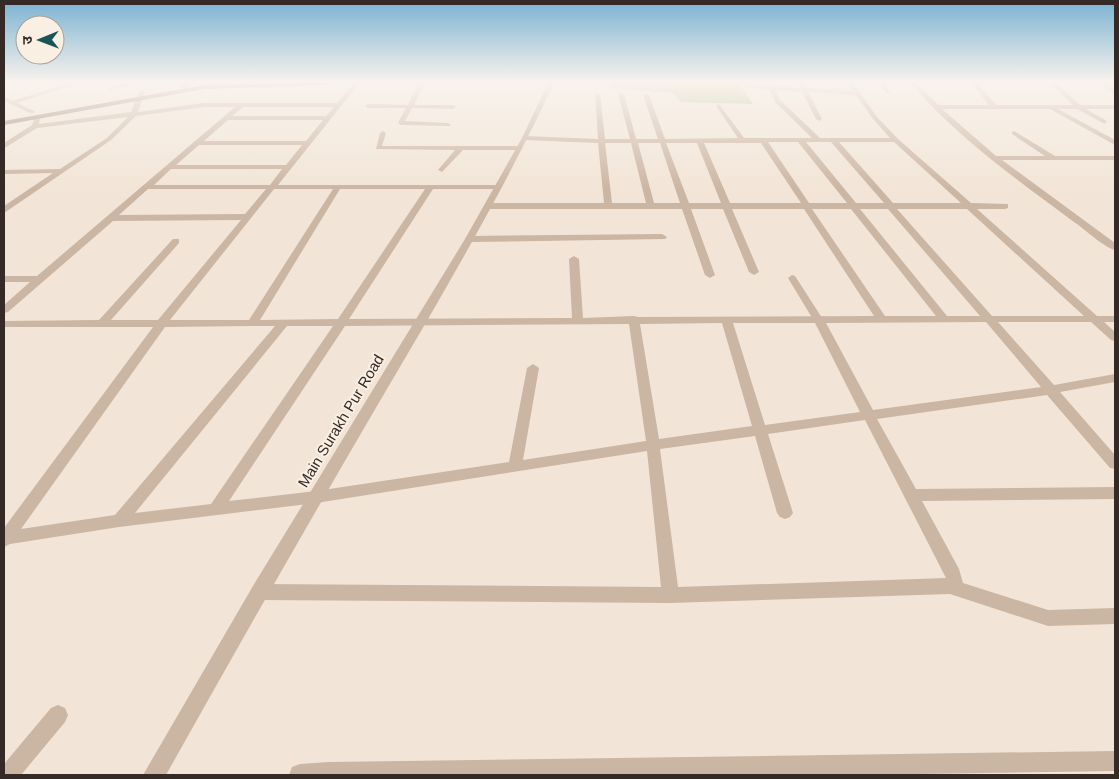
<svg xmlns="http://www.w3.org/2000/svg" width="1119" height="779" viewBox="0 0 1119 779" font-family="Helvetica,'Noto Sans Devanagari',sans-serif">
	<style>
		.green { fill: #b4c297 }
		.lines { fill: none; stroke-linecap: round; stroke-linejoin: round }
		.service { fill: #cbb5a3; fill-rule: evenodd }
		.minor { fill: #cbb5a3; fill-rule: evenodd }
		.tertiary { fill: #cbb5a3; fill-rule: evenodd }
		.secondary { fill: #9e8374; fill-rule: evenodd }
		.labels { text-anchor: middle; stroke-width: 4; stroke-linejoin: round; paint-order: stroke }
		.street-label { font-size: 15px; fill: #352a25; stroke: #faefe3 }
	</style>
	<rect width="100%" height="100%" fill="#f2e5d7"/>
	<polygon class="green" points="611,81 737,81 753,104 681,102 673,93 610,88"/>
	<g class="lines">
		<polygon class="service" points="792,275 795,276 824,321 822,323 819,324 814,321 788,278"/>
		<g class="minor">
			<polygon points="76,81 85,81 17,103 34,111 34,113 30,113 4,101 4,97 12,101"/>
			<polygon points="140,81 152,81 110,90 107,88"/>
			<polygon points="186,81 193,81 188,85 185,91 181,91 182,84"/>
			<path d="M355,81h6l-83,104h219l4,2 -4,2h-64l-84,130 223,-1 -3,-59 5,-3 5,3 4,59 51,-2 4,1 236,-1 -70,-107h-72l27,63 -5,3 -5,-3 -26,-63h-32l24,66 -5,3 -5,-3 -23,-66h-194l-4,-3 4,-3h116l-6,-60 -73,-3 -3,-2 3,-2 73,3 -3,-46 5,1 5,45h25l-12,-45 3,-2 3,2 12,45h22l-15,-44 3,-2 3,2 16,44 73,-1 -22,-32 3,-2 25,34h68l-37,-36 -5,-12 -25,-4 -3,-5h6l1,3 19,2 -2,-5h6l2,5 27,2 -4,-7h6l4,7 46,3 -7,-10h6l25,36 21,22 73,64 37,1v4l-3,1h-28l120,107h18v6h-11l11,10v9l-4,-1 -20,-18h-93l56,63 61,-11v8l-55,10 55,63v14l-5,-1 -63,-73 -170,24 39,70 199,-2v12l-193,2 37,68 4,14 85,27 67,-2v16l-67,2 -98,-32 -280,9 -411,-3 -6,-2 -3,-6 3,-6 6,-2 402,3 -14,-136 -331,52 -197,24 -109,17 -6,3v-19l149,-201h-149v-6l95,-1 74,-81h6v4l-68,77h47l83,-100 -128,1 -105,91 -4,1v-8l26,-23h-26v-6h33l198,-169h-31l-68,9 -25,24 -107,73v-7l49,-33 -49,1v-4l56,-1 47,-31 21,-21 -91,11 -31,19 -2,1v-5l28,-18 2,-6 3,-2 3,2 -1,5 92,-12 8,-20 3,-2 3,2 -7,20 66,-9h133zM775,90l27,2 14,27 3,2 3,-2 -14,-27 48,3 17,24 17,19h-70l-40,-38zM243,107h91l-8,9h-94zM228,120h95l-17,21h-102zM768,142h30l49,61h-38zM806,142h25l53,61h-28zM839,142h55l67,61h-68zM605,143h26l15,60h-34zM638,143h22l20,60h-26zM666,143h31l24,60h-32zM704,143h57l40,60h-71zM199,145h103l-16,20h-110zM171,169h111l-12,16h-116zM148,189h118l-21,25 -126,1zM274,189h59l-84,131h-79zM340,189h85l-87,130 -78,1zM812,209h39l85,107h-51zM860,209h28l92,107h-33zM897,209h70l117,107h-92zM986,322l55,65 -168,23 -47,-87zM722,323l30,103 -93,13 -19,-115zM733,323h82l45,89 -95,13zM629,324l17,117 -123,19 16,-92 -6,-4 -6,4 -18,94 -193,29 -87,10 116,-175zM252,326h23l-160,189 -94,14 144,-202zM287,326h46l-122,178 -76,9zM865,420l81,158 -268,9 -18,-138 95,-13 22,77 3,4 5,2 5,-2 3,-4 -25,-79z"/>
			<polygon points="420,81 426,81 414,105 453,105 456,107 453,109 412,108 405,121 448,123 451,125 450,126 401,125 398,123 406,108 368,108 365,106 368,104 408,105"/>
			<polygon points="877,81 883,81 890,93 886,93"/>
			<path d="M909,81h6l23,24h51l-19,-24h6l20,24h77l-25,-24h6l26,24h35v4h-29l21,12 -2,3 -28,-15h-19l57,31v5l-65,-36h-108l54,47h49l-33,-22v-2l2,-1 41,25h60v4h-113l113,83v7c-12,-3 -30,-21 -41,-28 -58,-43 -120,-87 -165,-141z"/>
			<polygon points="1098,81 1104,81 1115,90 1115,95"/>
			<polygon points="383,131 386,133 382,146 519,146 523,148 519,150 463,150 442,172 438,170 455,150 376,149 380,133"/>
			<polygon points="662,234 667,237 665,239 470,242 465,239 470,236"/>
			<polygon points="58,705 65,708 68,715 65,722 21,775 4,775 4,764 51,708"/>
			<polygon points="1115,751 1115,771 855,775 289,775 292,767 300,764 329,762"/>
		</g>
		<path class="tertiary" d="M549,81h6c-54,116 -120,226 -185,337 -69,118 -137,237 -204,357h-23l110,-189 212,-347 57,-101z"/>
		<polygon class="secondary" points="357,81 419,81 204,89 4,125 4,121 204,85"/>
	</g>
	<linearGradient id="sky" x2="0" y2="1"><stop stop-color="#7ab2d2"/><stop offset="0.43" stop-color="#f9f3ed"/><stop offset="1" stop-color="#f9f3ed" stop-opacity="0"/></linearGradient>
	<rect width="1119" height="190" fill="url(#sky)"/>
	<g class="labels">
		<g class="street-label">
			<text transform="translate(341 421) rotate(-59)" y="5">Main Surakh Pur Road</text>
		</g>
	</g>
	<rect width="1119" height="779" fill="none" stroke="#352a25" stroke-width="10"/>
	<g transform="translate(40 40) rotate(269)"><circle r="24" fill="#faefe3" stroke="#aba097"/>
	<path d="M0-4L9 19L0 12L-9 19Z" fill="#195558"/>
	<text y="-8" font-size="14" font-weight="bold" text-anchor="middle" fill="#352a25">उ</text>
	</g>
</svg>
